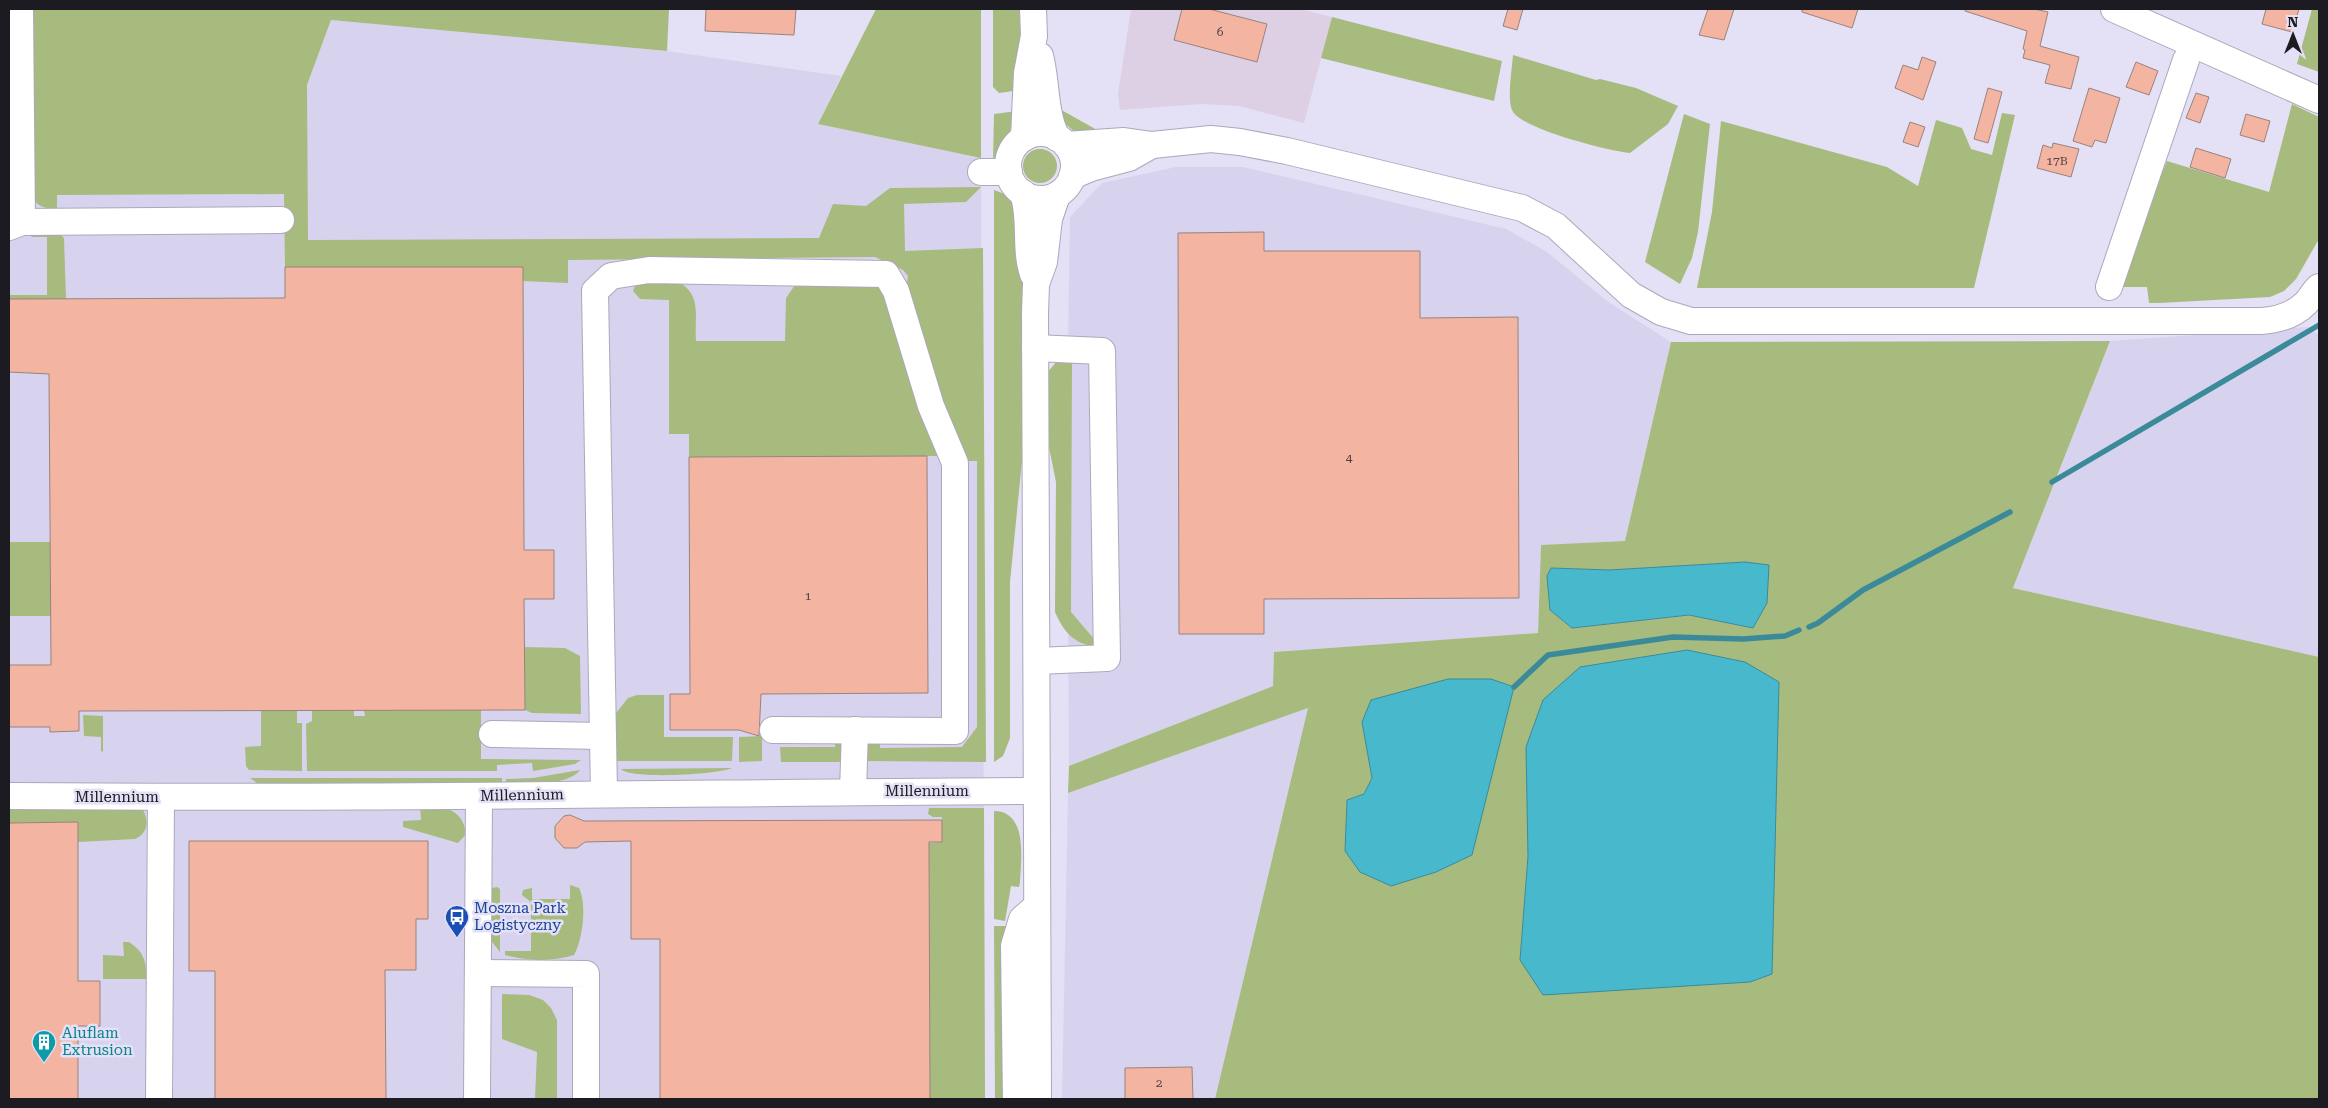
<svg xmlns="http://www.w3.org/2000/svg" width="2328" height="1108" viewBox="0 0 2328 1108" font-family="'Roboto Serif',serif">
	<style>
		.commercial { fill: #ddd0e4 }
		.built { fill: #d7d3ee }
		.green { fill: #a6bb7d; fill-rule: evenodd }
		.water { fill: #48b9cd; stroke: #3b8a9a }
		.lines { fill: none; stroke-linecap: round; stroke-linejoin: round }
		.stream { stroke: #3b8a9a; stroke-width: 5.5 }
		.building { fill: #f3b4a2; stroke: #99837d }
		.minor-casing { stroke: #aba8bb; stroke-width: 28 }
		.minor { stroke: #fff; stroke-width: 26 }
		.labels { text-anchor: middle; stroke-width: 5; stroke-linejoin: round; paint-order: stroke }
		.number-label { font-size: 12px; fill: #524142 }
		.street-label { font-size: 15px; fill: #1c1b22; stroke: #e4e0f5 }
		.transit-label { font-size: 15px; fill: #164399; stroke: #e4e0f5; text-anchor: start }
		.culture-label { font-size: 15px; fill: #0d838f; stroke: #e4e0f5; text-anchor: start }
	</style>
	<rect width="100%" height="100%" fill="#e4e0f5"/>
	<polygon class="commercial" points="1131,9 1300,9 1332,17 1304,123 1239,106 1201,104 1120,110 1118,94"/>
	<g class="built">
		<polygon points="331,20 667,51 841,76 818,124 981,158 985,1099 9,1099 9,163 307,85"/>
		<polygon points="1176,167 1243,167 1506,229 1547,252 1607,301 1671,342 1625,541 1541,546 1538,633 1274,652 1273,686 1069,766 1067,415 1070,217 1102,183"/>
		<polygon points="2308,327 2319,335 2319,657 2013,588 2110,341"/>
		<polygon points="1308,708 1215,1099 1062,1099 1068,793"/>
	</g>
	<g class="green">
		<path d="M34,9h635l-2,42 -336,-31 -24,65 1,155 511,-2 14,-34 33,2 24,-18 91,-1 -15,15 -62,2 1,47 78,-3 3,514 -122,-1v-21l16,-6v14l82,-1 15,-20v-266h-15l-57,-166 3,-19 -5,-6 -28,-13 -307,3v23l-45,-2v-14h-238l-1,-73 -227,1v14c-15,-1 -21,-3 -27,-16z"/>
		<polygon points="876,9 981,9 981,158 818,124"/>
		<polygon points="993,9 1022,9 1020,90 999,93 993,87"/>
		<polygon points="2312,9 2319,9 2319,72 2297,64"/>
		<polygon points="1332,17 1502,61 1494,101 1321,58"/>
		<path d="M1513,55l83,25 4,-1 36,9 42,18 -10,18 -38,29c-21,-2 -110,-24 -118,-43 -5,-12 0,-41 1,-55z"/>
		<polygon points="2292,104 2319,117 2319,239 2296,279 2284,291 2270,297 2159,303 2149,303 2147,287 2115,287 2167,161 2269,192"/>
		<polygon points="1056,107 1097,130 1077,134 1062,121"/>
		<polygon points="1017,111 1009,133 993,160 994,114"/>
		<polygon points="2002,113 2015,115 1974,288 1697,288 1712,212 1721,121 1887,167 1918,186 1936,120 1962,128 1971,149 1992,155"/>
		<polygon points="1684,114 1710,124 1698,232 1692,258 1680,284 1645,262"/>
		<circle cx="1040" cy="166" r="17"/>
		<polygon points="994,190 1007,195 1016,208 1021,224 1026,324 1022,461 1010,582 1010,738 1003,756 994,762"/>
		<polygon points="36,230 58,232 64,238 66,299 9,299 9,295 47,295 47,237 31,237"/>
		<path d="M677,281c26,14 17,35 19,60h89l1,-43 9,-13 86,-3 62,174 -254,1v-23h-20v-134l-29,-1 -7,-8 3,-8z"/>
		<path d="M2110,341l-97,247 306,69v442h-1104l93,-391 -240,85 1,-27 204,-80 1,-34 264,-19 3,-88 84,-4 46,-199zM1745,562l8,66 -64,-13 -117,13 -22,-18 1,-42 58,2zM1362,722l29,164 -46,-35 2,-51 17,-6 8,-16zM1528,856l244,118 -252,-14z"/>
		<path d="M1072,358l-1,254 23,27v7c-21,-2 -31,-16 -39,-34l1,-130 -7,-35 -3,-73 12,-14z"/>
		<polygon points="9,542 50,542 51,616 9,616"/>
		<polygon points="524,647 565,648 580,656 581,714 532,713 525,710"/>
		<polygon points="637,695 664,695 664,737 733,737 732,761 615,761 613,717 628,698"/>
		<polygon points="312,710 354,710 354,716 365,716 364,710 481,710 481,759 581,760 575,764 533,771 532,763 497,765 497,771 307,771 306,724 312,721"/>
		<polygon points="261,711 297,711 297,723 302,723 302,771 249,770 246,766 245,747 261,746"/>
		<polygon points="83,715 103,716 103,752 101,751 101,737 84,736"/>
		<polygon points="835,733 841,733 843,762 781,762 780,747 835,747"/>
		<polygon points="762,736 762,761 739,762 739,737"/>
		<path d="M732,768c-11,6 -102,12 -111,1z"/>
		<path d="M580,770c-11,16 -56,14 -74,14v-5l27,-1z"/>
		<polygon points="250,778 502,778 502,784 257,783"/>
		<path d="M420,804c22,3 43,3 46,30l-8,9 -55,-16v-6l18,-1z"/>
		<path d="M142,808c7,12 7,25 -7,31l-57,3 -1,-20 -68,1v-13z"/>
		<polygon points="929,808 984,808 985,1099 930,1099 929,843 942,842 942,817 933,817 928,814"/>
		<path d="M994,811c34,0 27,49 26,71l-1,5 -8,-1 -6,35 -11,-2z"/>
		<path d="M570,885l9,3c8,16 4,51 -5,67 -23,7 -47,6 -69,0v-4h26v-49l-9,-7 1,-5 9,-2v11h38z"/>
		<polygon points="497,887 500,889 500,952 489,938 489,892 492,888"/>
		<polygon points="994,926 1006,926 1007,1099 995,1099"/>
		<path d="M123,942h6c15,10 18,20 17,37h-43v-24l21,1z"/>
		<polygon points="502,994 529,995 543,1000 551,1008 557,1020 557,1099 535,1099 537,1052 502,1039"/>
	</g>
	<g class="water">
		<polygon points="1745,562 1769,565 1767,603 1753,628 1689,615 1572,628 1550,610 1547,576 1551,568 1609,570"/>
		<polygon points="1687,650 1745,662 1779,682 1772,974 1750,982 1543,995 1520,960 1528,856 1526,747 1543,700 1580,667"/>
		<polygon points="1448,679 1491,679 1514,687 1472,855 1436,872 1391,886 1360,872 1345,851 1347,800 1364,794 1372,778 1362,722 1371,700"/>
	</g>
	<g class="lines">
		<g class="stream">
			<polyline points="2052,482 2319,325"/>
			<polyline points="1809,627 1818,623 1863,590 2010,512"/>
			<polyline points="1514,687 1548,655 1673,637 1743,639 1785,636 1799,630"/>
		</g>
	</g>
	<g class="building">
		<polygon points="706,9 796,9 794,35 705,31"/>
		<polygon points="1182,9 1209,9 1267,24 1257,62 1174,40"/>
		<polygon points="1508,9 1523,9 1517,30 1503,26"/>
		<polygon points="1708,9 1734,9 1724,40 1699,35"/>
		<polygon points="1802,9 1858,9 1852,28 1802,12"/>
		<polygon points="1965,9 2034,9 2048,12 2040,46 2079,57 2071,89 2045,83 2050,65 2023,58 2025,50 2023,49 2027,31 1965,11"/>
		<polygon points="2266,9 2299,9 2292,32 2262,24"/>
		<polygon points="1922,57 1936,62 1923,100 1895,88 1903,65 1918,70"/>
		<polygon points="2136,62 2158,71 2149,95 2126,87"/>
		<polygon points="1988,88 2002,92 1988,143 1974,139"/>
		<polygon points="2089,88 2120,98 2106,143 2095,140 2092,147 2073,141"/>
		<polygon points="2196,93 2209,97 2200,123 2186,118"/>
		<polygon points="2246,114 2270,121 2264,142 2240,135"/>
		<polygon points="1910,122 1925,127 1918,147 1903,142"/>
		<polygon points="2053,143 2079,149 2071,177 2037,168 2043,145 2052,148"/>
		<polygon points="2196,148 2231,159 2225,178 2190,167"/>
		<polygon points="1264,232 1264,251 1420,251 1420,318 1518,317 1519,598 1264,599 1264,634 1179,634 1178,233"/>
		<polygon points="285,267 523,267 524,550 554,550 554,599 524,599 525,710 79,711 79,731 50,732 50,727 9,727 9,665 51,665 49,374 9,372 9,299 285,298"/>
		<polygon points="927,456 928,693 761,694 759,736 739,730 670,730 670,694 690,694 689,457"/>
		<polygon points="570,815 584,821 942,820 942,842 929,842 930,1099 660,1099 660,939 631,939 631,841 585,842 577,848 564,848 555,838 555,826 564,816"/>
		<polygon points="78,822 78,981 100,981 100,1026 78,1026 78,1099 9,1099 9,823"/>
		<polygon points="189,841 428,841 428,919 416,919 416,970 385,970 386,1099 215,1099 215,971 189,971"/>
		<polygon points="1192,1067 1193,1099 1125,1099 1125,1068"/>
	</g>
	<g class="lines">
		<g class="minor-casing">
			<g id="minor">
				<polyline points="2114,9 2319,100"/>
				<path d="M1040,56c7,26 4,57 17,82"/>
				<circle cx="1041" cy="166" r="33"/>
				<polyline points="1024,138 1027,73 1034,36 1033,9"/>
				<path d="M1066,145l58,-4 28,4 59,-6 29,3 47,9 235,57 34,18 75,69 30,17 30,9h570c17,-1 33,-6 45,-18 5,-5 8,-12 13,-16"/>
				<polyline points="981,172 1009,172"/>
				<polyline points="1072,176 1091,168 1129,158 1152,145"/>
				<path d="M1023,193c9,26 1,55 10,81"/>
				<polyline points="22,222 281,220"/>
				<polyline points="9,227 22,222 20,9"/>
				<polyline points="2109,287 2186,60"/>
				<polyline points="1035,348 1102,351 1107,658 1037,661"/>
				<polyline points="492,734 603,736"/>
				<polyline points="853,791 855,730"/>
				<polyline points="604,793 595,291 611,276 649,270 886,274 896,291 931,406 955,463 955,731 773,730"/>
				<path d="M9,796c342,3 685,-3 1027,-5"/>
				<polyline points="478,973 586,974 586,1099"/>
				<polyline points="159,1099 161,797"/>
				<polyline points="477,1099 479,796"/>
				<polyline points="1016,1099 1014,946 1022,919 1037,906"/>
				<polyline points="1038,1099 1035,313 1036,284 1044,262 1049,219 1057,195"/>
			</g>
		</g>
		<use href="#minor" class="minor"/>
	</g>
	<defs>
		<g id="bus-pin" transform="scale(1.25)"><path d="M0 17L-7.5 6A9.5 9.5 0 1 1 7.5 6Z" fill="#1a4fb4" stroke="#e4e0f5"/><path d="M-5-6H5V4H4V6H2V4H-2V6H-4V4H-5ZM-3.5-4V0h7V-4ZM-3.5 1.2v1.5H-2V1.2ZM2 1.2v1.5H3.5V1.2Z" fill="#fff"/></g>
		<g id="building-pin" transform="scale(1.25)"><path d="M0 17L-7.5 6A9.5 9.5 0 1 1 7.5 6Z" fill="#0f9aa8" stroke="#e4e0f5"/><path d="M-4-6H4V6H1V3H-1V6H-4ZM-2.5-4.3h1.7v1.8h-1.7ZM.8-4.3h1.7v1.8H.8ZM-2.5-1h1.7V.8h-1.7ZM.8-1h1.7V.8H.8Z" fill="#fff"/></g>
	</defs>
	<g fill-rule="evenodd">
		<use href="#bus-pin" x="457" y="917"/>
		<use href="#building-pin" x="44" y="1042"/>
	</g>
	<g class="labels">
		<g class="number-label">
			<text x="1220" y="36">6</text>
			<text x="2057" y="165">17B</text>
			<text x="1349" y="462">4</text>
			<text x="808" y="600">1</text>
			<text x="1159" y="1087">2</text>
		</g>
		<g class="street-label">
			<text x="927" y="796">Millennium</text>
			<text transform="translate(522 795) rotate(-1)" y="5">Millennium</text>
			<text x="117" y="802">Millennium</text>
		</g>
		<g class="transit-label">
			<text x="474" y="913">Moszna Park<tspan x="474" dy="17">Logistyczny</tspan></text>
		</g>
		<g class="culture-label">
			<text x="62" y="1038">Aluflam<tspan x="62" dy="17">Extrusion</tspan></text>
		</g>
	</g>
	<rect width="2328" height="1108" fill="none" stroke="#1c1b22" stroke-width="20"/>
	<g transform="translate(2293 35)" stroke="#e4e0f5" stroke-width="4" paint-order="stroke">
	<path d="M0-4L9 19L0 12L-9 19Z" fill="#1c1b22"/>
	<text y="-8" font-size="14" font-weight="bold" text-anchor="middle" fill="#1c1b22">N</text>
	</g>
</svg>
